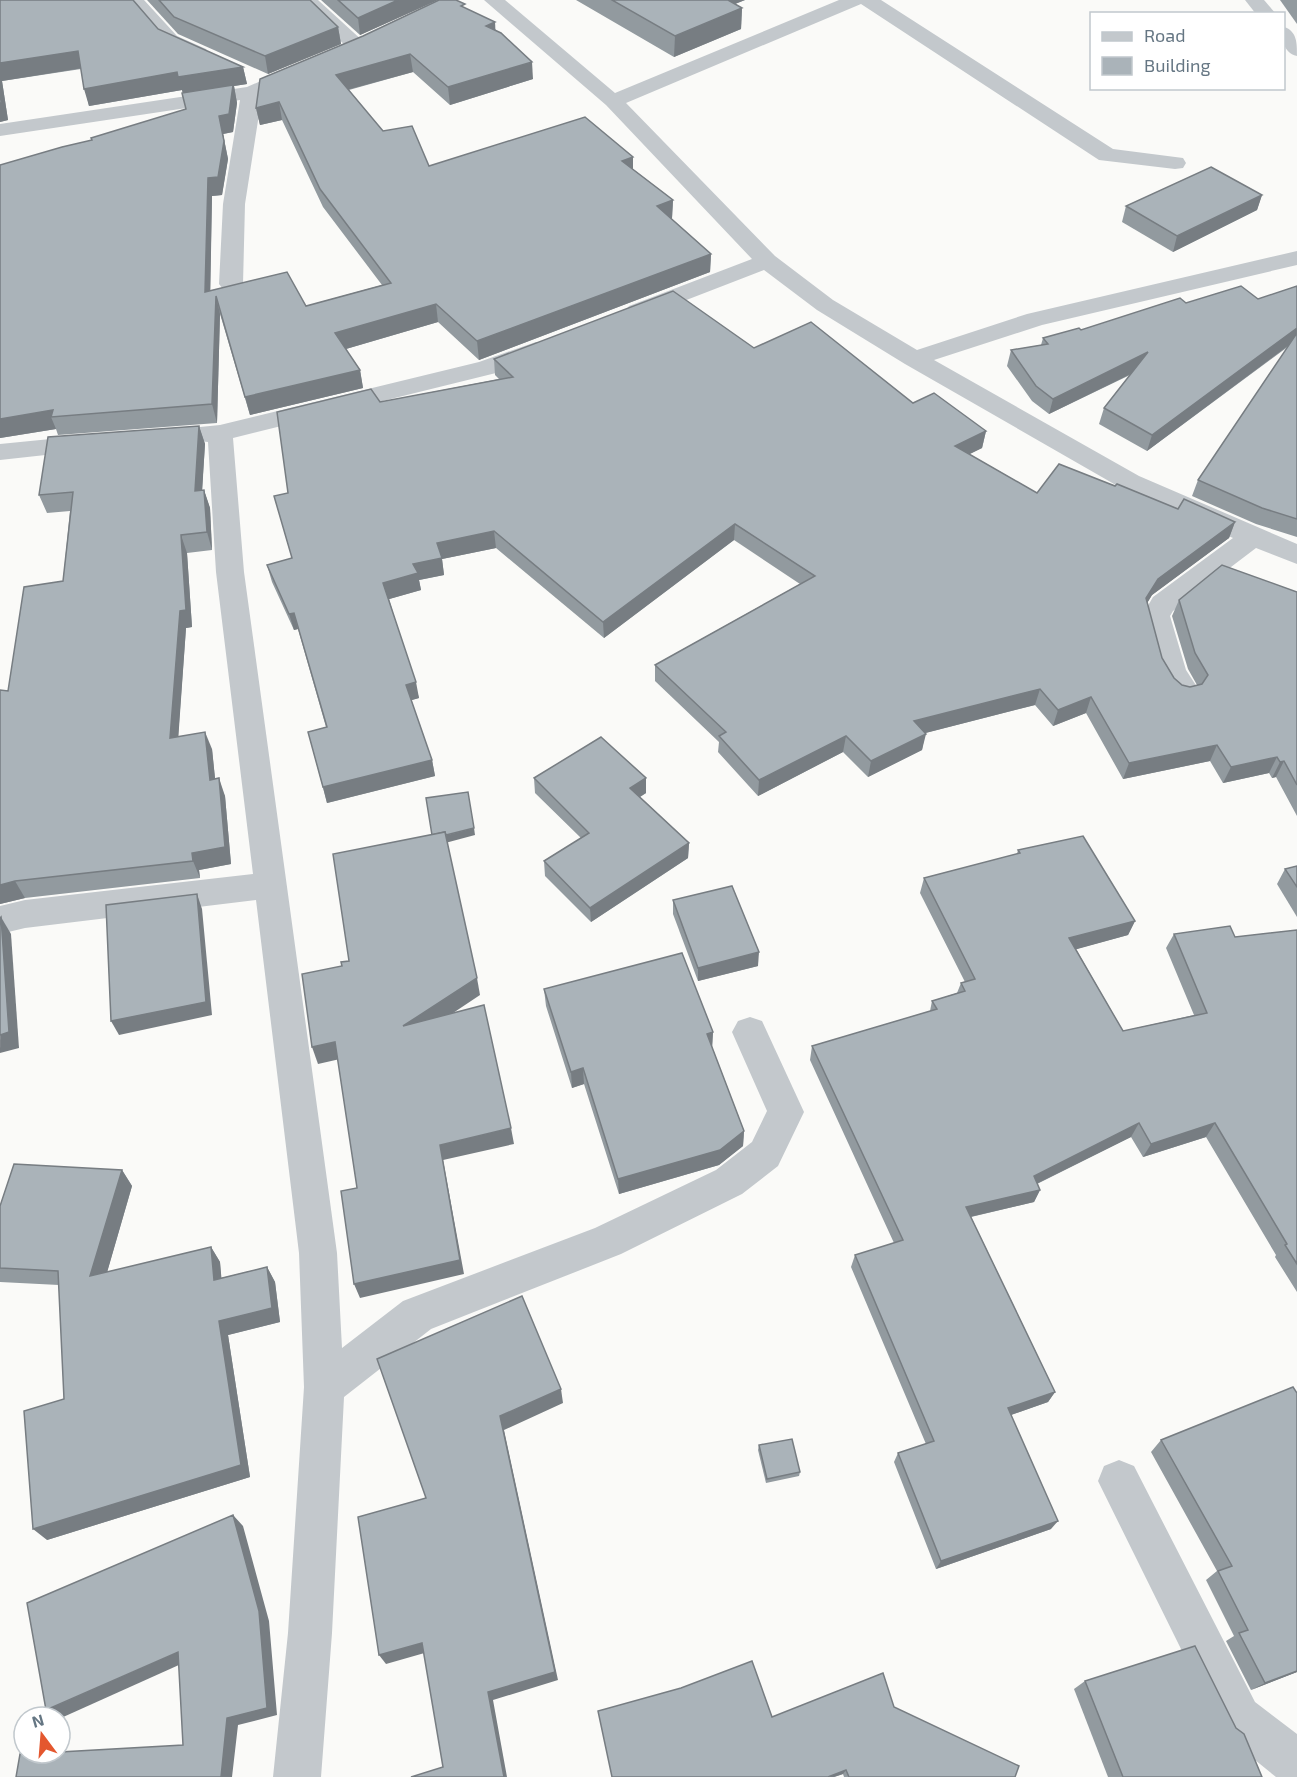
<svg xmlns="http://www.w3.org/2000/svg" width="1297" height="1777" viewBox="0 0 1297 1777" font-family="'Exo 2',sans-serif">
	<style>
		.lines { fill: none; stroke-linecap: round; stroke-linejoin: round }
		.street { fill: #c3c8cc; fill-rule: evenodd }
		.wall { fill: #929a9f }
		.shaded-wall { fill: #777d82 }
		.building { fill: #aab3b9; stroke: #777d82; stroke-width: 1.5 }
	</style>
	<rect width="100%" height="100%" fill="#fafaf8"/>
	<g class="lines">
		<g class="street">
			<path d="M125,0h19l33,36 29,13 3,4 -3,4c-30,8 -66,-35 -81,-57z"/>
			<polygon points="298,0 318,0 365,43 368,47 365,51 351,51"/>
			<path d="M484,0h21l110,93 224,-93h42l232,149 70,9 3,5 -3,5 -8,1 -76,-9 -238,-156 -235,99 149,153 58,44 84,50 110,-36 270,-63v14l-255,60 -108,35 205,116 158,68v20l-41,-16 -83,63 -3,5 16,54 13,20 -4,8c-23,6 -28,-8 -38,-25l-15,-57 11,-19 80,-59 -112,-50 -216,-124 -88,-54 -53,-40 -119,46 -8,2 -8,-2 -4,-5 4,-5 123,-47 -146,-154z"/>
			<polygon points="1245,0 1264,0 1276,14 1256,14"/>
			<path d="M1284,27c13,4 13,16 13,29 -15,-4 -14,-16 -13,-29z"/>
			<polygon points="300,64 307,66 310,70 307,74 262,95 245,204 243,284 239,289 231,291 223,289 219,284 223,204 240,100 0,136 0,124 247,87"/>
			<polygon points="536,342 545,344 548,349 545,354 496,373 233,438 244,572 337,1253 342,1348 403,1301 595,1228 716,1170 752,1142 767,1111 732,1032 738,1021 750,1017 762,1021 804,1112 778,1166 742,1194 621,1254 431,1329 344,1397 332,1633 321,1777 273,1777 288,1633 304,1387 299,1253 256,900 25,928 0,934 0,906 25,900 253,874 216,572 208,442 190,440 186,434 190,428 220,425 479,362"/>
			<polygon points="91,435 100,437 104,443 100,449 0,460 0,444"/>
			<polygon points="1119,1460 1134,1466 1255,1702 1297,1734 1297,1777 1276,1777 1223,1734 1098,1481 1104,1466"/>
		</g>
	</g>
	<g class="wall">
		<polygon points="0,0 158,29 243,67 247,84 234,86 237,103 233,132 223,134 228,159 222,195 212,196 210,291 306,306 382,285 323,207 282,120 260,125 256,108 465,8 496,30 533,79 450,105 413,72 349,90 383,131 429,166 633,157 633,169 673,200 672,218 672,219 711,254 710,272 479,360 438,322 346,349 360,370 363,388 250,415 220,314 217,423 58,435 56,429 0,438 0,165 92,140 186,109 182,90 89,106 81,69 2,81 8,120 0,122"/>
		<polygon points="147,0 310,0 338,27 341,44 268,74 178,34"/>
		<polygon points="321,0 438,0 360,35"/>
		<polygon points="576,0 745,0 735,4 742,8 741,29 674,57"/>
		<polygon points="1280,0 1297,0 1297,24"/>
		<polygon points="1262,195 1257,210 1173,252 1122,222 1126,206"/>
		<polygon points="1297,286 1297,537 1256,524 1192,496 1198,480 1289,346 1147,451 1099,424 1104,408 1130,375 1049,414 1032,401 1007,366 1011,350 1041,345 1043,338 1081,330 1186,303 1258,299"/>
		<polygon points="754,348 913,403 986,431 982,448 969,454 1037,493 1178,509 1235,522 1229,538 1152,595 1147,603 1162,658 1174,678 1182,685 1190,687 1197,685 1188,669 1172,616 1179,600 1297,592 1297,816 1276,777 1272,778 1269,773 1223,783 1210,761 1123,779 1086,713 1053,726 1035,705 925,733 922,750 868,777 843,752 758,796 718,752 719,742 655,681 655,665 800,584 734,540 604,638 496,548 442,559 444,575 419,580 421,590 389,599 419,698 411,700 432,760 435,776 327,803 308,732 326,727 298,629 294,630 272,582 267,565 292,558 274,496 288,493 380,402 499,379 495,375 494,359"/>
		<polygon points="199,426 205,444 202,490 204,490 210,508 212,550 187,553 192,627 186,628 178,737 212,749 215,779 225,796 231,864 199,870 200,878 25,898 0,904 0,690 8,691 63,581 70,511 47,513 39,495"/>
		<polygon points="534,778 646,793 640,797 689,843 688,858 591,922 545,876 544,861 581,838 535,793"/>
		<polygon points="1018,850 1135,921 1128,935 1076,949 1123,1031 1194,1015 1166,948 1174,934 1235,937 1297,930 1297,1292 1275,1257 1276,1255 1206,1137 1143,1157 1131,1137 1037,1184 1040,1190 1034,1202 971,1217 1055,1392 1048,1402 1011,1415 1051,1529 936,1569 894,1462 898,1453 926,1444 851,1267 855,1255 894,1243 810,1060 812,1046 930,1011 932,1001 957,993 961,983 965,982 920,893 924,878 1017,854"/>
		<polygon points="1297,866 1297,917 1277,884 1285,869"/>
		<polygon points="673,900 758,966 698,981 673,914"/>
		<polygon points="544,989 713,1032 712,1047 744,1131 743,1146 719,1165 619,1194 584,1084 572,1088 546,1006"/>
		<polygon points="122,1170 132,1186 107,1272 211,1247 220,1262 221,1278 267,1267 275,1282 280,1322 228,1335 250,1477 47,1540 64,1399 59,1285 0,1282 0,1206"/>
		<polygon points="1297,1393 1297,1672 1251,1690 1226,1641 1234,1636 1206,1580 1217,1571 1151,1452 1161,1440"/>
		<polygon points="759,1445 800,1472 799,1476 766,1483 758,1450"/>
		<polygon points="1085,1681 1262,1777 1108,1777 1074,1689"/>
		<polygon points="894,1707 1015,1777 844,1777 843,1774 834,1777 612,1777 772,1717"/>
	</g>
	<g class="shaded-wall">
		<polygon points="398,0 438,0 360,35 358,18"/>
		<polygon points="713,0 745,0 712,13"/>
		<polygon points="742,8 741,29 674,57 675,36"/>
		<polygon points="495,22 496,40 486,26"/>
		<polygon points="338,27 341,44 268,74 265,56"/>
		<polygon points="78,51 83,68 2,81 8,120 0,122 0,63"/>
		<polygon points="410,54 413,72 339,92 336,75"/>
		<polygon points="532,62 533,79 450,105 448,87"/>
		<polygon points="243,67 247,84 234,86 237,103 233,132 223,134 228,159 222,195 212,196 210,310 205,292 208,178 182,90 89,106 84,89 177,72"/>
		<polygon points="279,102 282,120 260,125 256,108"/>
		<polygon points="633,157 633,175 622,161"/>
		<polygon points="1262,195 1257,210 1173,252 1177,236"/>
		<polygon points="673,200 672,218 657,224 657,206"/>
		<polygon points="711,254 710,272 479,360 477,341"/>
		<polygon points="216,296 220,314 217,423 212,404"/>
		<polygon points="436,304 438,322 339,351 335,333"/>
		<polygon points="1297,328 1297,339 1147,451 1152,435"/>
		<polygon points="1148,352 1143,368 1049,414 1053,399"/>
		<polygon points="360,370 363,388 250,415 245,397"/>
		<polygon points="53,410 51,417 56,429 0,438 0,419"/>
		<polygon points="199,426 205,444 201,509 195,491"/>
		<polygon points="986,431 982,448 952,463 955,446"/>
		<polygon points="204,490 210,508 212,550 207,532"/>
		<polygon points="1235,522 1229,538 1152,595 1140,615 1146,598 1158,579"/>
		<polygon points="735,524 734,540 604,638 603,622"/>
		<polygon points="494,531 496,548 442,559 444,575 419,580 421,590 386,600 383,583 413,564 437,543"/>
		<polygon points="181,535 187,553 192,627 186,628 177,756 170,738"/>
		<polygon points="294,613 298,629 294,630 289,614"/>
		<polygon points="416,682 419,698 409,701 406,685"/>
		<polygon points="1040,689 1035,705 910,737 914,721"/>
		<polygon points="1091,697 1086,713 1053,726 1058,710"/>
		<polygon points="205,732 212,749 217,797 210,780"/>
		<polygon points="926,734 922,750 868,777 871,761"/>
		<polygon points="846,736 843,752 758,796 759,780"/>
		<polygon points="1217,745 1210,761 1123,779 1129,763"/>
		<polygon points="1277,757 1269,773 1223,783 1231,767"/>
		<polygon points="432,760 435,776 327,803 323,787"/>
		<polygon points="1284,761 1276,777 1272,778 1280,762"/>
		<polygon points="219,778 225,796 231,864 199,870 200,878 193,861 192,853"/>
		<polygon points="646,778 646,793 630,803 630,788"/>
		<polygon points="474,828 475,835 434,846 432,839"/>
		<polygon points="689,843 688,858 591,922 590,908"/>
		<polygon points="15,881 25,898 0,904 0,885"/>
		<polygon points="197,894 202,909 212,1015 119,1035 111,1021"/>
		<polygon points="1,917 11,934 19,1048 0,1053"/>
		<polygon points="1135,921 1128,935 1063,953 1069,938"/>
		<polygon points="759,952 758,966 698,981 698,968"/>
		<polygon points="477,978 480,995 408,1043 403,1026"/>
		<polygon points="713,1032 712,1049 707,1034"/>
		<polygon points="335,1042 340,1059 318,1064 312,1047"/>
		<polygon points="583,1068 584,1084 572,1088 571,1072"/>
		<polygon points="1139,1123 1131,1137 1028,1188 1034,1176"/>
		<polygon points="1215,1123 1206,1137 1143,1157 1151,1144"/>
		<polygon points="511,1128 514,1144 443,1160 464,1274 360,1298 354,1284 440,1145"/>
		<polygon points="744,1131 743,1146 719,1165 619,1194 618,1179"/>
		<polygon points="122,1170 132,1186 102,1290 90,1276"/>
		<polygon points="1040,1190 1034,1202 961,1219 966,1207"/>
		<polygon points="211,1247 220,1262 223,1295 214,1280"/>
		<polygon points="267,1267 275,1282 280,1322 228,1335 250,1477 47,1540 33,1529"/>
		<polygon points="561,1389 563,1403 504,1430 558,1680 493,1700 507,1777 504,1777 488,1692 500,1416"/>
		<polygon points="1055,1392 1048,1402 1002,1418 1008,1408"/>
		<polygon points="233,1515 243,1526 269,1621 277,1715 238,1725 232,1777 221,1777"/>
		<polygon points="1058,1521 1051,1529 936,1569 941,1561"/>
		<polygon points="422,1643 428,1652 386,1664 379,1655"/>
		<polygon points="178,1652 190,1660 61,1718 46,1710"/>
		<polygon points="1297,1671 1297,1672 1251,1690 1265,1683"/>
		<polygon points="846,1770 843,1774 834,1777 828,1777"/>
	</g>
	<g class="building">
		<polygon points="0,0 133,0 158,29 243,67 178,77 177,72 84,89 78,51 0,63"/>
		<polygon points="159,0 310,0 338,27 265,56 174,17"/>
		<polygon points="338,0 398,0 358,18"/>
		<polygon points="439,0 456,0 465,4 461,6 495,22 486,26 501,33 532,62 448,87 410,54 336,75 383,131 412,126 429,166 585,117 633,157 622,161 673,200 657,206 711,254 477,341 436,304 335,333 360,370 245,397 216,296 212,404 51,417 53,410 0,419 0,165 62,147 92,140 91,138 186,109 182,93 233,85 229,114 219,116 224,141 218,177 208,178 205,292 287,272 306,306 391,283 320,189 279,102 256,108 260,79 363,36"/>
		<polygon points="612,0 728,0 742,8 675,36"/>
		<polygon points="0,89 2,103 0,103"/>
		<polygon points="1211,167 1262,195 1177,236 1126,206"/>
		<polygon points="1241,286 1258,299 1297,286 1297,328 1152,435 1104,408 1148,352 1053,399 1036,386 1011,350 1048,344 1043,338 1079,328 1081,330 1180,298 1186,303"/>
		<polygon points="673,291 754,348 811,322 913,403 934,393 986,431 955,446 1037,493 1059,464 1115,486 1117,484 1178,509 1184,499 1235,522 1158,579 1146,598 1162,658 1174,678 1182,685 1190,687 1202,684 1208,675 1195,653 1179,600 1222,565 1297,592 1297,785 1284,761 1280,762 1277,757 1231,767 1217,745 1129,763 1091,697 1058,710 1040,689 914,721 926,734 871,761 846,736 759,780 719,736 726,732 655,665 815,576 735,524 603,622 494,531 437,543 442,558 413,564 418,573 383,583 416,682 406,685 432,760 323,787 308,732 327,727 294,613 289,614 267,565 292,558 274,496 288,493 277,412 371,389 380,402 513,377 494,359"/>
		<polygon points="1297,333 1297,519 1262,508 1198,480"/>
		<polygon points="199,426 195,491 204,490 207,532 181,535 186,610 180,611 170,738 205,732 210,780 219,778 225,847 192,853 193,861 15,881 0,885 0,690 8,691 24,587 63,581 73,492 39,495 48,437"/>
		<polygon points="601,737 646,778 630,788 689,843 590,908 544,861 589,833 534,778"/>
		<polygon points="468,792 474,828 446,835 445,832 432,835 426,798"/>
		<polygon points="445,832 477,978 403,1026 484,1005 511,1128 440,1145 460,1260 354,1284 341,1191 357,1188 335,1042 312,1047 302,974 342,966 341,962 349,961 333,854"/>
		<polygon points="1083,836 1135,921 1069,938 1123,1031 1207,1013 1174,934 1230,926 1235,937 1297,930 1297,1264 1285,1245 1287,1244 1215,1123 1151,1144 1139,1123 1034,1176 1040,1190 966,1207 1055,1392 1008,1408 1058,1521 941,1561 898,1453 934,1441 855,1255 903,1240 812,1046 937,1009 932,1001 965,991 961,983 975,979 924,878 1020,853 1018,850"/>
		<polygon points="1297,866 1297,887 1285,869"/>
		<polygon points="732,886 759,952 698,968 673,900"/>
		<polygon points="197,894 206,1002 111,1021 106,905"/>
		<polygon points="1,917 9,1032 0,1035 0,918"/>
		<polygon points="682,953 713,1032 707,1034 744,1131 720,1150 618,1179 583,1068 571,1072 544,989"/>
		<polygon points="14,1164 122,1170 90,1276 211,1247 214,1280 267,1267 272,1308 219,1321 241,1465 33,1529 24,1411 64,1399 58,1271 0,1268 0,1206"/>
		<polygon points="522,1296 561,1389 500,1416 555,1672 488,1692 504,1777 411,1777 443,1767 422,1643 379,1655 358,1517 426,1498 377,1359"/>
		<polygon points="1293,1387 1297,1393 1297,1671 1265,1683 1239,1633 1248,1630 1218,1571 1232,1566 1161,1440"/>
		<polygon points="792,1439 800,1472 767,1479 759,1445"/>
		<polygon points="233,1515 259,1611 267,1708 227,1718 221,1777 16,1777 20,1754 60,1753 60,1752 183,1745 178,1652 46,1710 27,1603"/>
		<polygon points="1195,1646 1236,1728 1244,1734 1262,1777 1123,1777 1085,1681"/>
		<polygon points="752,1661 772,1717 883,1673 894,1707 1019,1766 1015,1777 849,1777 846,1770 828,1777 612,1777 598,1711 681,1688"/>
	</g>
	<rect x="1090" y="12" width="195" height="78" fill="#ffffff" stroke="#c1c8cd" stroke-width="1.5"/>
	<rect x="1102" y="32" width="30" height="9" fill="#c3c8cc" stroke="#c1c8cd" stroke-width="1.5"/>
	<text x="1144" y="42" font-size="18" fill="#657683">Road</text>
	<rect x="1102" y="57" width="30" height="18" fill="#aab3b9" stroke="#c1c8cd" stroke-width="1.5"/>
	<text x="1144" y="72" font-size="18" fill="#657683">Building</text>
	<g transform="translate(42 1735) rotate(344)"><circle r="28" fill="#ffffff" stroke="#c1c8cd" stroke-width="1.5"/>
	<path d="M0-4.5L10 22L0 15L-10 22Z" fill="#e4572e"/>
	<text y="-9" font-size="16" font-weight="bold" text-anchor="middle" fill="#657683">N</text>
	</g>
</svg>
